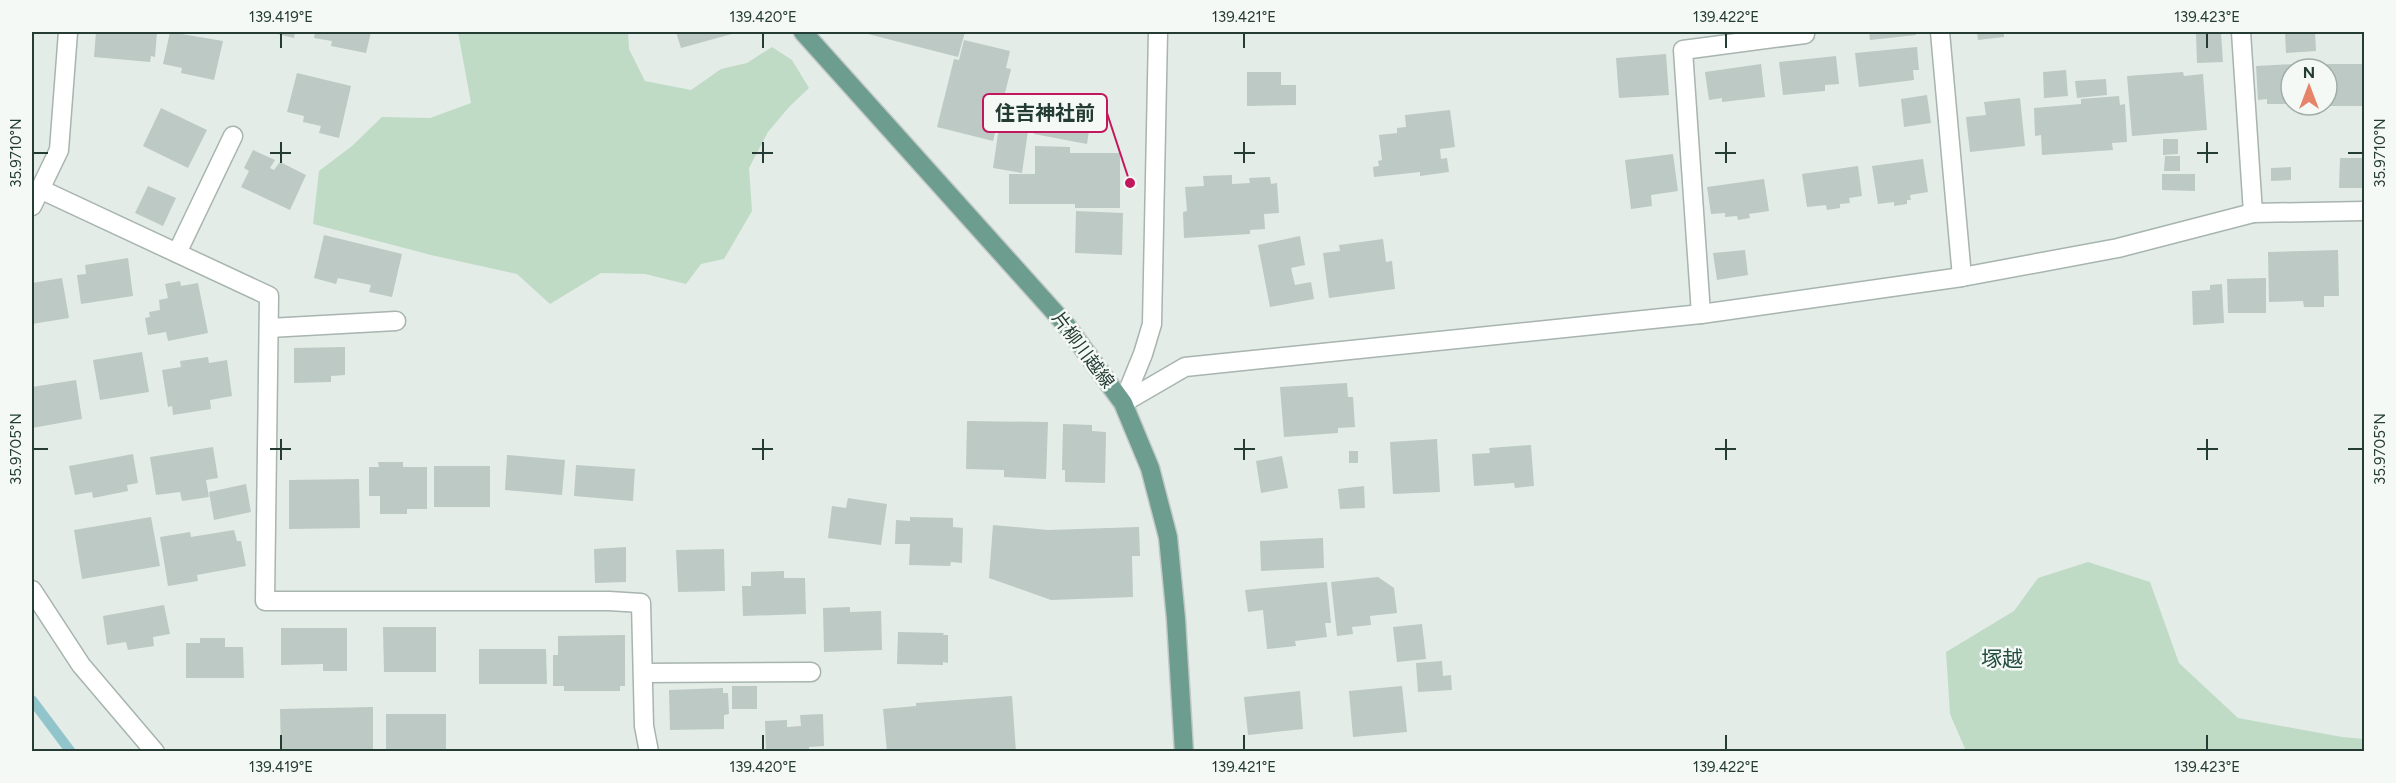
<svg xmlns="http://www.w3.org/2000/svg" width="2396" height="783" viewBox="0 0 2396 783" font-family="Figtree,'Noto Sans JP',sans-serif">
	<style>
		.green { fill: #bfdbc6 }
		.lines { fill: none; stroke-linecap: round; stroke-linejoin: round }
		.stream { stroke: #91c4cb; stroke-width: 10 }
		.building { fill: #bcc9c4 }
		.minor-casing { stroke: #a7b4af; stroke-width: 21 }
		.major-casing { stroke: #c2c8c6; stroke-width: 21 }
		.minor { stroke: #fff; stroke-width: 18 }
		.major { stroke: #6c9d8f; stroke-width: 18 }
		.ticks { fill: none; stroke: #253c35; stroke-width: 2 }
		.labels { text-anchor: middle; stroke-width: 5; stroke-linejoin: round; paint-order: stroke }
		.street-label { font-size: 18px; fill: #253c35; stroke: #f4f9f6 }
		.quarter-label { font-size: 21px; fill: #234c41; stroke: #f4f9f6 }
		.leader { fill: none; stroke: #c2185b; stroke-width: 2 }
		.callout-dot { fill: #c2185b; stroke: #f4f9f6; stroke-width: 2 }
		.callout { fill: #f4f9f6; stroke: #c2185b; stroke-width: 2 }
		.callout-label { font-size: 20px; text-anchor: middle; font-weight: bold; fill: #253c35 }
		.neatline { fill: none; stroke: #253c35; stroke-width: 2 }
		.ticks-label { font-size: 15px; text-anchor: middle; fill: #253c35 }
	</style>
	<rect width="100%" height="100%" fill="#e4ece8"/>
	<g class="green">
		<polygon points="458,32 628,32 629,49 645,81 691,90 721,69 747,63 772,47 792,60 809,88 789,107 768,132 749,168 752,211 724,259 701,264 686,284 645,274 601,273 550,304 517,274 431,255 313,224 319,171 352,146 382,117 430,118 471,103"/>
		<polygon points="2088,562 2150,582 2179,663 2238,718 2342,737 2364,739 2364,751 1966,751 1950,714 1946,652 2014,611 2038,578"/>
	</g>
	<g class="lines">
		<polyline class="stream" points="32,700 71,752"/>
	</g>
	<g class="building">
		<polygon points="96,32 157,32 155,57 151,56 150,62 94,57"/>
		<polygon points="170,32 223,41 214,80 181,73 182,68 163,64"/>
		<polygon points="269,32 295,32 294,38"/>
		<polygon points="315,32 371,32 366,53 331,46 332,41 314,38"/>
		<polygon points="676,32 739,32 681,48"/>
		<polygon points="868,32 965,32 958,57 868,34"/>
		<polygon points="1869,32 1915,32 1916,35 1870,40"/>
		<polygon points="1977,32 2009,32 2010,33 2004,34 2004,37 1978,40"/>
		<polygon points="2285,32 2315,32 2316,51 2286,53"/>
		<polygon points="2221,33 2223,62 2197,63 2196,34"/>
		<polygon points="964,40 1010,51 1006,68 1011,69 993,141 937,127 954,59 959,60"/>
		<polygon points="1917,47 1919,70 1913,70 1914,80 1859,87 1855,53"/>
		<polygon points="1666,54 1669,95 1619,98 1616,58"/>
		<polygon points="1836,56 1839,84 1825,85 1825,91 1783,95 1779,62"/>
		<polygon points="2313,63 2314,69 2291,69 2291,104 2267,104 2267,99 2258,100 2256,66"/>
		<polygon points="1761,64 1765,97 1722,102 1722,98 1709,100 1705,72"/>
		<rect x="2327" y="64" width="37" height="42"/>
		<polygon points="2066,70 2068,96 2044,98 2043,72"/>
		<polygon points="1247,72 1281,72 1281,85 1296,85 1296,105 1247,106"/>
		<polygon points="2183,72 2184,76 2203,74 2207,130 2132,136 2127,76"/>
		<polygon points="297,73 351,86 339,138 319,133 321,126 303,122 304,116 287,112"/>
		<polygon points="2106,79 2107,95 2077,98 2075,81"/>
		<polygon points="1927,95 1931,123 1904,127 1901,99"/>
		<polygon points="2119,96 2120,105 2125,104 2127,142 2112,143 2113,150 2042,155 2041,135 2035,136 2034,108 2081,104 2081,99"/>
		<polygon points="2020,98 2025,146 1970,152 1966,117 1986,115 1984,102"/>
		<polygon points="1040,102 1092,112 1087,144 1034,134"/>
		<polygon points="161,108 207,130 188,168 143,146"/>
		<polygon points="1450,110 1455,147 1440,149 1441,159 1447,158 1449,172 1420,176 1420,172 1374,177 1373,167 1379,166 1378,161 1382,160 1379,135 1397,133 1397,128 1406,127 1405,115"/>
		<polygon points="1000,120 1029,124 1022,173 993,168"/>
		<polygon points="2163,139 2178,139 2178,154 2163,155"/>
		<polygon points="1035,146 1070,147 1070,153 1120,153 1120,208 1075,208 1075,204 1009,204 1009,174 1035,174"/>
		<polygon points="253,150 275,160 270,168 274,170 280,162 306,175 290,210 241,187 249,171 244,168"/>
		<polygon points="1673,154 1678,191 1651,195 1652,206 1631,209 1625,160"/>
		<polygon points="2165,156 2180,156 2180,171 2164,171"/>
		<polygon points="2340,158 2364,158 2364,188 2339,188"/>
		<polygon points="1923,159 1928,192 1910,195 1911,200 1907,200 1907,204 1894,206 1894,202 1878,204 1872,166"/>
		<polygon points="1858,166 1862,196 1849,198 1850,203 1840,204 1840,208 1827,210 1826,205 1807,207 1802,174"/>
		<polygon points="2291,167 2291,180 2271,181 2271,168"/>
		<polygon points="2162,174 2195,174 2195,191 2162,190"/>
		<polygon points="1232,175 1232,184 1250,183 1249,178 1270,177 1271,184 1277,183 1279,213 1264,214 1265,229 1250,230 1250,234 1184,238 1183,212 1187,211 1185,187 1204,186 1203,176"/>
		<polygon points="1764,179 1769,211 1749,214 1750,218 1738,220 1737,216 1725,217 1725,213 1711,214 1707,187"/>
		<polygon points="148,186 176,198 163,226 135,213"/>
		<polygon points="1076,211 1123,213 1122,255 1075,253"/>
		<polygon points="324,235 402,254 392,297 369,292 371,285 338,278 336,284 314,278"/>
		<polygon points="1300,236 1305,265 1291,268 1295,285 1311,282 1314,299 1270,307 1258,245"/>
		<polygon points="1383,239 1386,262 1392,261 1395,289 1329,298 1323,253 1340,251 1339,245"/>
		<polygon points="1745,250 1748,275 1717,280 1713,253"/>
		<polygon points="2338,250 2339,296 2324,296 2324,307 2304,307 2303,301 2269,302 2268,252"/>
		<polygon points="128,258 133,296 81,304 77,275 86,274 85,265"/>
		<polygon points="62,278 69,318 32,324 32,283"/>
		<polygon points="2266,278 2266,313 2228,313 2227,279"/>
		<polygon points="180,281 181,286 198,283 208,333 168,341 166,332 148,335 145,318 150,317 149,312 160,310 159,300 168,298 165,284"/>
		<polygon points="2222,284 2224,323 2193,325 2192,291 2210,290 2210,285"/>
		<polygon points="345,347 345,375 331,376 331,382 294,383 294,348"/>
		<polygon points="142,352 149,392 100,400 93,360"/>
		<polygon points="208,357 209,363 227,360 232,396 210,400 211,409 173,415 172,406 168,407 162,370 181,367 180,361"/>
		<polygon points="76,380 82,419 32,428 32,387"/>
		<polygon points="1347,383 1348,397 1353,397 1355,427 1338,428 1338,433 1284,437 1280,387"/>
		<polygon points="967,421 1048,422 1046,479 1004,477 1004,470 966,469"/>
		<polygon points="1063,424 1092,425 1092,431 1106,432 1105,483 1065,482 1065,470 1062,470"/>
		<polygon points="1437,439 1440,492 1393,494 1390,442"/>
		<polygon points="1531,445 1534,486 1515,488 1514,483 1474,486 1472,454 1490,453 1489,448"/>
		<polygon points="213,447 218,478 206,480 209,497 182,501 180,492 156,495 150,457"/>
		<rect x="1349" y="451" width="9" height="12"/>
		<polygon points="133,454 138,483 127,485 128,491 93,498 92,492 75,495 69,466"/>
		<polygon points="507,455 565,460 562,495 505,490"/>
		<polygon points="1282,456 1288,488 1261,493 1256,461"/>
		<polygon points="378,462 403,462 403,467 427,467 427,509 407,509 407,514 380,514 380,496 369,496 369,467 379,467"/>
		<polygon points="576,465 635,469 633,501 574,496"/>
		<rect x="434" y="466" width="56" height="41"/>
		<polygon points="359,479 360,528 289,529 289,480"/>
		<polygon points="246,484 251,512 214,520 209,492"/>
		<polygon points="1364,486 1365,508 1340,509 1338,489"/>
		<polygon points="848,498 887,504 881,545 828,538 832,506 846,508"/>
		<polygon points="151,517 160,566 82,579 74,530"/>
		<polygon points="910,517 953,518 953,527 963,528 962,563 951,562 950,566 909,565 910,544 895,544 896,520 910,521"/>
		<polygon points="993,525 1048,530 1139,527 1140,556 1132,556 1133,597 1051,600 989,578"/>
		<polygon points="234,530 237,541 241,541 246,566 197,575 198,581 168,586 160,537 190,532 191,537"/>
		<polygon points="1323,538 1324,568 1261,571 1260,541"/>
		<polygon points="626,547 626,582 595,583 594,549"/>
		<polygon points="724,549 725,591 678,592 676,550"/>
		<polygon points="784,571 784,578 805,578 806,614 743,616 742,586 751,586 751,572"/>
		<polygon points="1378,577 1394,588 1397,613 1370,616 1371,625 1352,627 1353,634 1337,636 1331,582"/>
		<polygon points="1327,582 1331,623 1325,623 1327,637 1295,641 1296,646 1267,649 1263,610 1248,612 1245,590"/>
		<polygon points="164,605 170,634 153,637 154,646 128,650 126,642 107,645 103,616"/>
		<polygon points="850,607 850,612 881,611 882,650 824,652 823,608"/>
		<polygon points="1422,624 1426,659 1397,662 1393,627"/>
		<polygon points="383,627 436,627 436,672 384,672"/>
		<polygon points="281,628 347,628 347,671 323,671 323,664 281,665"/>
		<polygon points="898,632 944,633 943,635 948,635 948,663 943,662 943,665 897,664"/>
		<polygon points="625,635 625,686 620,686 620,691 564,691 564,686 553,686 553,655 558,655 558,636"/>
		<polygon points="200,638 225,638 225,647 243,647 244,678 186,678 186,643 200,643"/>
		<polygon points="479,649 546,649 547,684 479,684"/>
		<polygon points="1442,661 1443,676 1451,675 1452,690 1418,692 1416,663"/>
		<rect x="732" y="686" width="25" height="23"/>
		<polygon points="1402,686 1407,732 1353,737 1349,691"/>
		<polygon points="723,688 723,693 728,693 729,714 724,715 724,729 670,730 669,690"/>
		<polygon points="1300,691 1303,729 1248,735 1244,697"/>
		<polygon points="1012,696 1016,752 887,752 883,709 916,706 916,703"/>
		<polygon points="373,707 373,752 281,751 280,709"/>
		<rect x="386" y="714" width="60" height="38"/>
		<polygon points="823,714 824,746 809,747 809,752 766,752 765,721 787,720 787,727 801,726 800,715"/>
	</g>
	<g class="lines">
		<g class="minor-casing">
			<g id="minor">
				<polyline points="1940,32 1962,277"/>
				<polyline points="2241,32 2253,213"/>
				<polyline points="42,190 269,296 265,601 609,601 641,603 644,726 649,752"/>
				<polyline points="32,206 59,150 68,32"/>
				<polyline points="177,253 233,136"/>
				<polyline points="1701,314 1683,50 1805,34"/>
				<polyline points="269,328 396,321"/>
				<polyline points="1123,403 1185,367 1701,314 1962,277 2118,248 2253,213 2364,211"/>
				<polyline points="1123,403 1143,354 1152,324 1158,32"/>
				<polyline points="32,590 81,665 155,752"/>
				<polyline points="644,673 811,672"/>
			</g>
		</g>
		<g class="major-casing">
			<polyline id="major" points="803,32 1066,325 1123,403 1150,468 1168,537 1176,619 1184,752"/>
		</g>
		<use href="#minor" class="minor"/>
		<use href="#major" class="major"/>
	</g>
	<path class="ticks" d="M281,33v15M763,33v15M1244,33v15M1726,33v15M2207,33v15M281,142v21M763,142v21M1244,142v21M1726,142v21M2207,142v21M33,153h15M270,153h21M752,153h21M1234,153h21M1715,153h21M2197,153h21M2348,153h15M281,439v21M763,439v21M1244,439v21M1726,439v21M2207,439v21M33,449h15M270,449h21M752,449h21M1234,449h21M1715,449h21M2197,449h21M2348,449h15M281,735v15M763,735v15M1244,735v15M1726,735v15M2207,735v15"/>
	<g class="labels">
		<g class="street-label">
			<text transform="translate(1083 350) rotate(53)" y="6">片柳川越線</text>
		</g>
		<g class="quarter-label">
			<text x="2002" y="666">塚越</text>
		</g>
	</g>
	<path class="leader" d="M1130 183L1107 113"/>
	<circle class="callout-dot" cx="1130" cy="183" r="6"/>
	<rect class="callout" x="983" y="94" width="124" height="38" rx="6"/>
	<g class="callout-label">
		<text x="1045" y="120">住吉神社前</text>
	</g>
	<rect width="2396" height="783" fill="none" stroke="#f4f9f6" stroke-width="66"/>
	<g transform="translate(2309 87)"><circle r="28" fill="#f4f9f6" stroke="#a1ada9" stroke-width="1.5"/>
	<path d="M0-4.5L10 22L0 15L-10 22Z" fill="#e58469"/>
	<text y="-9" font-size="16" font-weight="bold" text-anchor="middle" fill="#253c35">N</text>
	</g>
	<rect x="33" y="33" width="2330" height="717" class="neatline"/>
	<g class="ticks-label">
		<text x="281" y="22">139.419°E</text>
		<text x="763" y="22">139.420°E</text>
		<text x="1244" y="22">139.421°E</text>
		<text x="1726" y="22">139.422°E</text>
		<text x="2207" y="22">139.423°E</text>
		<text transform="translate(16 153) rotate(-90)" y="5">35.9710°N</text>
		<text transform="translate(2380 153) rotate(-90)" y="5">35.9710°N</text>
		<text transform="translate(16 449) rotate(-90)" y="5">35.9705°N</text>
		<text transform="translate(2380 449) rotate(-90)" y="5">35.9705°N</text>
		<text x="281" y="772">139.419°E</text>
		<text x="763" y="772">139.420°E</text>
		<text x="1244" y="772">139.421°E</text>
		<text x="1726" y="772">139.422°E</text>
		<text x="2207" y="772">139.423°E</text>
	</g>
</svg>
